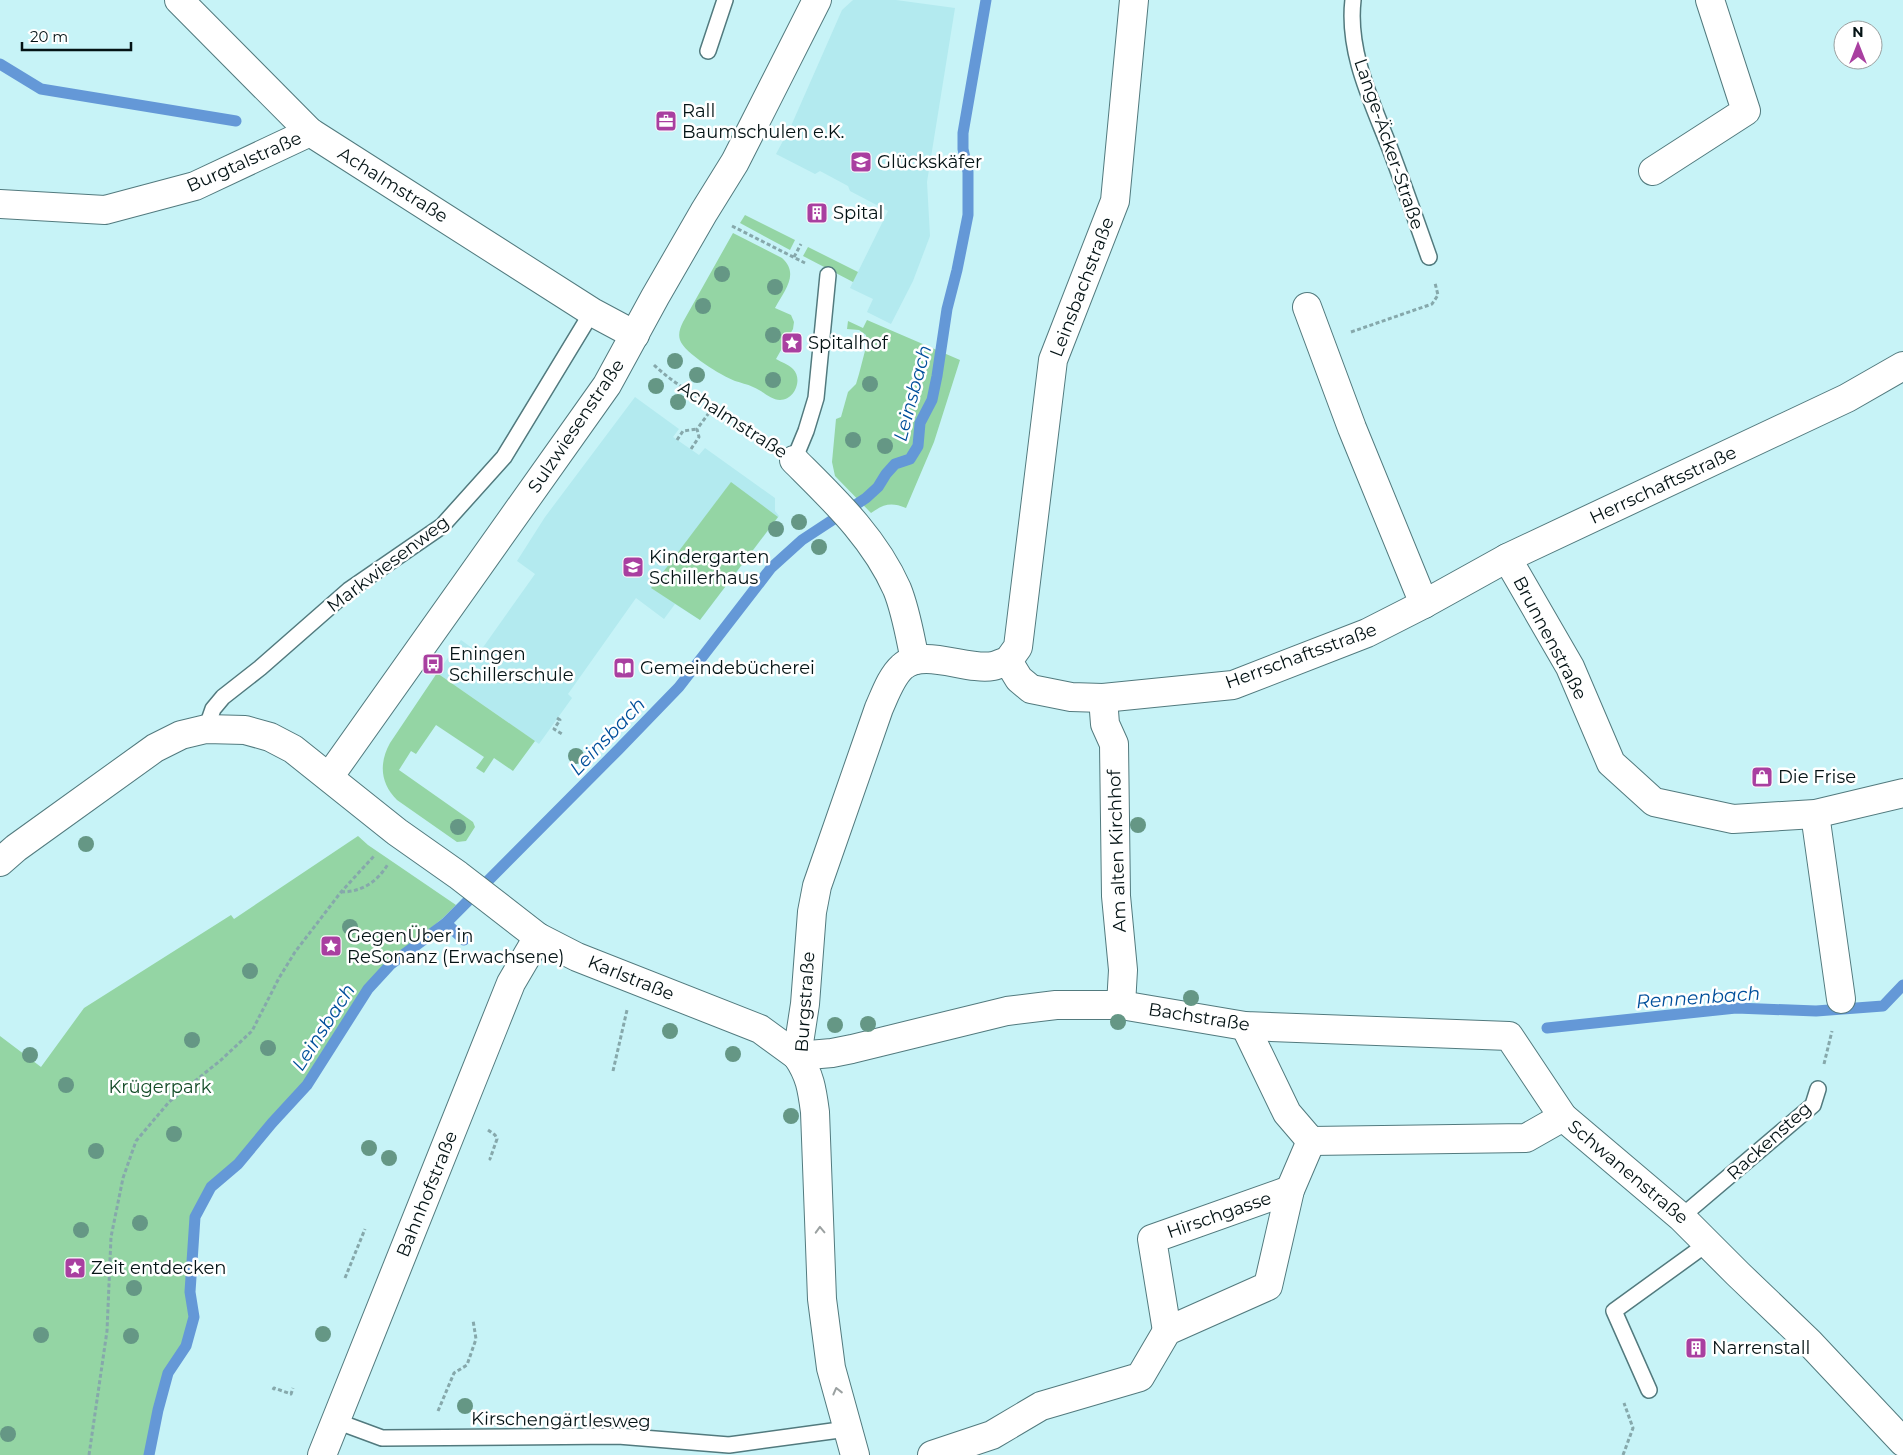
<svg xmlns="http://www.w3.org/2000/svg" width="1903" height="1455" viewBox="0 0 1903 1455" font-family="Montserrat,sans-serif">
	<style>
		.built { fill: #b3eaef }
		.green { fill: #94d5a4 }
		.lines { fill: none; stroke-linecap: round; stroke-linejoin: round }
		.stream { stroke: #6498d7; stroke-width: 11 }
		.service-casing { stroke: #527a7e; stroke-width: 18 }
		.minor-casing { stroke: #527a7e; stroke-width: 30 }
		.path { stroke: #86a8ab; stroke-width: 3; stroke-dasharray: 4 2.5; stroke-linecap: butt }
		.service { stroke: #fff; stroke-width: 15 }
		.minor { stroke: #fff; stroke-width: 28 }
		.tree { fill: #659785 }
		.oneway { stroke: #9ba1a1 }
		.labels { text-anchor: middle; stroke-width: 5; stroke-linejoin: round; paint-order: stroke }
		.poi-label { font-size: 18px; fill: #041315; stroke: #fff; text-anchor: start }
		.street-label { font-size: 18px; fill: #041315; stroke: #fff }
		.park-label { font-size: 18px; fill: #144c28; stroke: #fff }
		.water-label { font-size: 19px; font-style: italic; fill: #004f9b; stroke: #fff }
	</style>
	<rect width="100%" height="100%" fill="#c7f3f7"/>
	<g class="built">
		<polygon points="853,0 896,0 955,8 927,182 930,236 913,281 891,324 867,312 873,299 850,288 888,211 850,191 848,186 820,171 815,174 776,154 791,126 842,10"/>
		<polygon points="635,397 679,429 673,437 699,455 705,448 775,498 775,511 779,516 700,620 675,604 664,619 636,598 568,694 572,698 539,744 437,673 461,640 479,653 535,574 517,561 545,517"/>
	</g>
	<g class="green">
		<polygon points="745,215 795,240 790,250 740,223"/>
		<path d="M733,233l49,25c18,16 2,33 -7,50l16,7 3,7 -1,7 -17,30c5,3 12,5 17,10 10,10 2,31 -13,31 -10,0 -18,-10 -27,-13 -6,-3 -12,-4 -18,-6 -13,-5 -51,-28 -55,-41 -2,-6 0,-12 3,-18z"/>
		<polygon points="808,247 858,272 853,282 803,256"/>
		<path d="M867,320l93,40 -26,82 -28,66c-15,-6 -22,-4 -35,5l-36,-37 -3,-14 4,-43 5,-2 7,-25 8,-8 3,-10 7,-27v-12l-7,-5 -12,-1 1,-8 15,7z"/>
		<polygon points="731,482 778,517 700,620 651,588"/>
		<path d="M437,673l98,68 -22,30 -19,-13 -10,15 -8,-5 8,-11 -48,-32 -20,29 -5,-3 -12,19 74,52 2,5 -9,14 -9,1 -60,-42c-17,-17 -18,-37 -7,-57z"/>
		<polygon points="358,836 368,845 456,905 443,918 390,961 367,988 305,1084 270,1121 237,1162 209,1184 192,1217 188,1294 192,1318 184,1345 167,1370 155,1411 146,1455 0,1455 0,1036 41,1067 84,1008 231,915 234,919"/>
	</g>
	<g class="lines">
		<g class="stream">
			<polyline points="0,64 41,89 236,121"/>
			<polyline points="446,923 464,940"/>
			<polyline points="1547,1028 1736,1008 1816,1011 1883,1006 1903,985"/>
			<polyline points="149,1455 158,1410 168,1373 186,1346 194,1317 190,1292 195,1217 211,1187 238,1164 272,1123 307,1085 368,989 391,964 446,923 618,750 679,687 771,568 802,540 866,498 878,487 886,474 895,464 910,459 918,446 920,423 932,400 937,376 947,309 957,270 968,215 968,172 963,149 963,133 986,0"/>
		</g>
		<g class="service-casing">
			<g id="service">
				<path d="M1353,0c-6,51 18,100 36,146 14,37 27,74 40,111"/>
				<polyline points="708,51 725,0"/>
				<polyline points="794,460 806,431 816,398 828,275"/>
				<polyline points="206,729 213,709 223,697 260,668 349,590 442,526 504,457 592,312"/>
				<polyline points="1681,1217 1813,1105 1818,1089"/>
				<polyline points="1649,1390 1614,1311 1708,1243"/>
				<polyline points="336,1421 382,1438 618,1436 729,1445 847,1429"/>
			</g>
		</g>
		<g class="minor-casing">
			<g id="minor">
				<polyline points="179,0 310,132 592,312 635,335"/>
				<polyline points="1653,171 1746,111 1710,0"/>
				<polyline points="0,204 105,210 195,186 310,132"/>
				<polyline points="1307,307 1352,428 1424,604"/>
				<path d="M794,460c39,39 80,77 103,129 9,22 13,48 18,71"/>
				<polyline points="1507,558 1570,667 1611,763 1654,802 1733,819 1815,814 1903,793"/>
				<polyline points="1008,661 1019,679 1031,689 1071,697 1103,698 1233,685 1367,633 1424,604 1507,558 1847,398 1903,366"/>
				<polyline points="1008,661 1018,647 1053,360 1115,201 1134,0"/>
				<polyline points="1103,698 1105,724 1114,744 1116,896 1123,970 1121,1005"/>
				<polyline points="329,777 607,385 655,297 704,212 735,162 817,0"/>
				<polyline points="1815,814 1841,999"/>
				<polyline points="0,862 16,848 155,748 181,735 206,729 245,730 270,737 293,749 397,832 458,875 538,937 577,957 760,1029 797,1056"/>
				<polyline points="1245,1026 1287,1113 1311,1141 1526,1138 1563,1117"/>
				<polyline points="797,1056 832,1053 852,1049 1007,1011 1056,1005 1121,1005 1245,1026 1509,1036 1563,1117 1681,1217 1738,1274 1809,1342 1903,1442"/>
				<polyline points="1167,1331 1152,1239 1290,1190"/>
				<polyline points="322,1455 511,983 538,937"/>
				<path d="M855,1455l-24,-87 -9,-69 -7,-187c-3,-23 -5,-37 -18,-56l8,-52 7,-92 5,-26 62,-178c6,-13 12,-31 23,-41 21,-20 65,4 91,-1 5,-1 10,-4 15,-5"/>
				<polyline points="932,1455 992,1435 1041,1406 1140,1377 1167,1331 1268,1286 1290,1190 1311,1141"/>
			</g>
		</g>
		<g class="path">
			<polyline points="732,226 805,263"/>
			<polyline points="794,257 801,244"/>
			<polyline points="1351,332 1432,304 1438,295 1435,283"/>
			<path d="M654,365c34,32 79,48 116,76"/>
			<polyline points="677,440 683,431 697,429"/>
			<polyline points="691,449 699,437 697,429 714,406"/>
			<polyline points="557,718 560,720 554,729 562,734"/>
			<path d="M341,892c21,0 36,-10 47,-28"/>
			<polyline points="1824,1064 1832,1031"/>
			<polyline points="613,1071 627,1010"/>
			<polyline points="488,1130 495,1135 497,1139 490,1159 491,1159"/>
			<polyline points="345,1278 365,1229"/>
			<polyline points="273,1390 274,1388 291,1394 293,1388"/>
			<polyline points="438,1411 454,1373 467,1365 476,1339 473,1320"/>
			<polyline points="89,1455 107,1331 111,1237 123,1178 136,1141 169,1102 221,1060 252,1031 279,978 295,952 341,892 374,856"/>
			<polyline points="1623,1455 1633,1428 1624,1403"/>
		</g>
		<use href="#service" class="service"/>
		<use href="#minor" class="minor"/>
	</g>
	<g class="tree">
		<circle cx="722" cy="274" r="8"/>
		<circle cx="775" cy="287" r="8"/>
		<circle cx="703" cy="306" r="8"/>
		<circle cx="773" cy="335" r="8"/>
		<circle cx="675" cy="361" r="8"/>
		<circle cx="697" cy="375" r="8"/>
		<circle cx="773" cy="380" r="8"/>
		<circle cx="870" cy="384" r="8"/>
		<circle cx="656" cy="386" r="8"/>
		<circle cx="678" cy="402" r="8"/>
		<circle cx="853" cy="440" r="8"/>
		<circle cx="885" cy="446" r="8"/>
		<circle cx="799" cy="522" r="8"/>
		<circle cx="776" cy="529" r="8"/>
		<circle cx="819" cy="547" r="8"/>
		<circle cx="576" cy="756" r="8"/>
		<circle cx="1138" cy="825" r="8"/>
		<circle cx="458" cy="827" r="8"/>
		<circle cx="86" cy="844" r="8"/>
		<circle cx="350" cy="927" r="8"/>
		<circle cx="250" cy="971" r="8"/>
		<circle cx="1191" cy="998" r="8"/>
		<circle cx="1118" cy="1022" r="8"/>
		<circle cx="868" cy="1024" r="8"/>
		<circle cx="835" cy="1025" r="8"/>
		<circle cx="670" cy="1031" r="8"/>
		<circle cx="192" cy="1040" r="8"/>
		<circle cx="268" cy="1048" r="8"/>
		<circle cx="733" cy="1054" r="8"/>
		<circle cx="30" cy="1055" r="8"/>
		<circle cx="66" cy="1085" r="8"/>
		<circle cx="791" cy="1116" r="8"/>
		<circle cx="174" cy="1134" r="8"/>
		<circle cx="369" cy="1148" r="8"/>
		<circle cx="96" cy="1151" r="8"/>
		<circle cx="389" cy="1158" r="8"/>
		<circle cx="140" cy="1223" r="8"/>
		<circle cx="81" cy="1230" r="8"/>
		<circle cx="134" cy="1288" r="8"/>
		<circle cx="323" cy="1334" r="8"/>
		<circle cx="41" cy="1335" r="8"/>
		<circle cx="131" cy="1336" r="8"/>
		<circle cx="465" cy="1406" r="8"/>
		<circle cx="8" cy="1434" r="8"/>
	</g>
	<defs><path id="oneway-chevron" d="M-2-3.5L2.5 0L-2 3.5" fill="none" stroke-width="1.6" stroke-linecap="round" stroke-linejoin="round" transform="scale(1.25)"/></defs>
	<g class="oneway">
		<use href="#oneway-chevron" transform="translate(820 1230) rotate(-92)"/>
		<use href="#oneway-chevron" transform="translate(837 1391) rotate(-104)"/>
	</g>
	<defs>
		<g id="office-square" transform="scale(1.125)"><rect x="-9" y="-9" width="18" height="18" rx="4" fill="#a93fa0" stroke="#fff"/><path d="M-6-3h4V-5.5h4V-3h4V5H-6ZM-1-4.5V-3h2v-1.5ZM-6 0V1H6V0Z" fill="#fff"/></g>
		<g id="school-square" transform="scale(1.125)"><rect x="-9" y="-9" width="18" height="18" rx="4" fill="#a93fa0" stroke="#fff"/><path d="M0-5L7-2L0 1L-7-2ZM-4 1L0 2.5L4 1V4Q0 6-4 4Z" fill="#fff"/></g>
		<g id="building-square" transform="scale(1.125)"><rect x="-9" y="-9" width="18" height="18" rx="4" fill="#a93fa0" stroke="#fff"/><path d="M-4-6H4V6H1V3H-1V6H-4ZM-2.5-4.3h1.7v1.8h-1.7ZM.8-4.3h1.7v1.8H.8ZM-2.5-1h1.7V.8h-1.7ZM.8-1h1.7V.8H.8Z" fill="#fff"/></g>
		<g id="sight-square" transform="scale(1.125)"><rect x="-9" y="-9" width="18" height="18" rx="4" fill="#a93fa0" stroke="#fff"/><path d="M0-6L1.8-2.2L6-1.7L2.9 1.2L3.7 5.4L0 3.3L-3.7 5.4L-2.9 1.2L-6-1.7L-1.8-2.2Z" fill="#fff"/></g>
		<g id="bus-square" transform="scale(1.125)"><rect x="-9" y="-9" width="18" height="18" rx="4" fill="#a93fa0" stroke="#fff"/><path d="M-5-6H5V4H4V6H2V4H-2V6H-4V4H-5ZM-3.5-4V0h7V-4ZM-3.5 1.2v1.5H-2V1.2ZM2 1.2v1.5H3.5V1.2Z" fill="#fff"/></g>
		<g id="library-square" transform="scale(1.125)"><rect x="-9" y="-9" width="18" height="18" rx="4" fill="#a93fa0" stroke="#fff"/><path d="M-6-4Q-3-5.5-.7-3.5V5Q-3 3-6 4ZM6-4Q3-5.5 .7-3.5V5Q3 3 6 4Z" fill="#fff"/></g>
		<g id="shop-square" transform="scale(1.125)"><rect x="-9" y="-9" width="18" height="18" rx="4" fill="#a93fa0" stroke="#fff"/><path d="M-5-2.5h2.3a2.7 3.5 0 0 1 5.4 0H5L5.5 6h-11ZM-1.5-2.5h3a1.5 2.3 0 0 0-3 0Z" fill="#fff"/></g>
	</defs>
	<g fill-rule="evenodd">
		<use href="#office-square" x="666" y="121"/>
		<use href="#school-square" x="861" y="162"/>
		<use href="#building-square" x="817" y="213"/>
		<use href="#sight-square" x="792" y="343"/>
		<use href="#school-square" x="633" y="567"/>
		<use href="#bus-square" x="433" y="664"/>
		<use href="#library-square" x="624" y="668"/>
		<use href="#shop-square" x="1762" y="777"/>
		<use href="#sight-square" x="331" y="946"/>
		<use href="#sight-square" x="75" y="1268"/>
		<use href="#building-square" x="1696" y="1348"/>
	</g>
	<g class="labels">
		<g class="poi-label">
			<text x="682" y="117">Rall<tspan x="682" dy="21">Baumschulen e.K.</tspan></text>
			<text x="877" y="168">Glückskäfer</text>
			<text x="833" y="219">Spital</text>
			<text x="808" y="349">Spitalhof</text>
			<text x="649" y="563">Kindergarten<tspan x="649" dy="21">Schillerhaus</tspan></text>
			<text x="449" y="660">Eningen<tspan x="449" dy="21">Schillerschule</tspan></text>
			<text x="640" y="674">Gemeindebücherei</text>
			<text x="1778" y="783">Die Frise</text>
			<text x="347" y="942">GegenÜber in<tspan x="347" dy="21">ReSonanz (Erwachsene)</tspan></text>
			<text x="91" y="1274">Zeit entdecken</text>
			<text x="1712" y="1354">Narrenstall</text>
		</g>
		<g class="street-label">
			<text transform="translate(1389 144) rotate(71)" y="6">Lange-Äcker-Straße</text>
			<text transform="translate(244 162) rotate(-24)" y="6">Burgtalstraße</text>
			<text transform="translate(393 185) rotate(32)" y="6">Achalmstraße</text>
			<text transform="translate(1082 287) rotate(-69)" y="6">Leinsbachstraße</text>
			<text transform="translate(733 420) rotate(33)" y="6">Achalmstraße</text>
			<text transform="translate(576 426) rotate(-56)" y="6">Sulzwiesenstraße</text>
			<text transform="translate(1663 485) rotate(-25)" y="6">Herrschaftsstraße</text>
			<text transform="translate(388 564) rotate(-37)" y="6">Markwiesenweg</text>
			<text transform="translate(1550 638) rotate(62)" y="6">Brunnenstraße</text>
			<text transform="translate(1301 656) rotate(-20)" y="6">Herrschaftsstraße</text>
			<text transform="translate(1117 851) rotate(-92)" y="6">Am alten Kirchhof</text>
			<text transform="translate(631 978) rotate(22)" y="6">Karlstraße</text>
			<text transform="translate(805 1002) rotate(-86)" y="6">Burgstraße</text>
			<text transform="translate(1199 1017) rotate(9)" y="6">Bachstraße</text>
			<text transform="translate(1769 1141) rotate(-42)" y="6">Rackensteg</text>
			<text transform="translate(1628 1172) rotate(40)" y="6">Schwanenstraße</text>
			<text transform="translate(427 1194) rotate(-68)" y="6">Bahnhofstraße</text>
			<text transform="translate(1219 1215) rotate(-19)" y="6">Hirschgasse</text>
			<text transform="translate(561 1420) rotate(1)" y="6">Kirschengärtlesweg</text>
		</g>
		<g class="park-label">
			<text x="160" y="1093">Krügerpark</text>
		</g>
		<g class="water-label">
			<text transform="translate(912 393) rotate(-75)" y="7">Leinsbach</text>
			<text transform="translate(607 736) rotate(-46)" y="7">Leinsbach</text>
			<text transform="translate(1698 997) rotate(-4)" y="7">Rennenbach</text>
			<text transform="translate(323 1027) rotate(-57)" y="7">Leinsbach</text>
		</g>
	</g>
	<g transform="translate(1858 45)"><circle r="24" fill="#ffffff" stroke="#9ba1a1"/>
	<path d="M0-4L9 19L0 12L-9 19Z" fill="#a93fa0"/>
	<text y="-8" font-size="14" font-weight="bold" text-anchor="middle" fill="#041315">N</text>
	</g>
	<path d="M22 42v8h109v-8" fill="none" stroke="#041315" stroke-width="2.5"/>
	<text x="30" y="42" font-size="15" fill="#041315" stroke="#ffffff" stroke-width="4" paint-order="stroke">20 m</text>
</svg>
